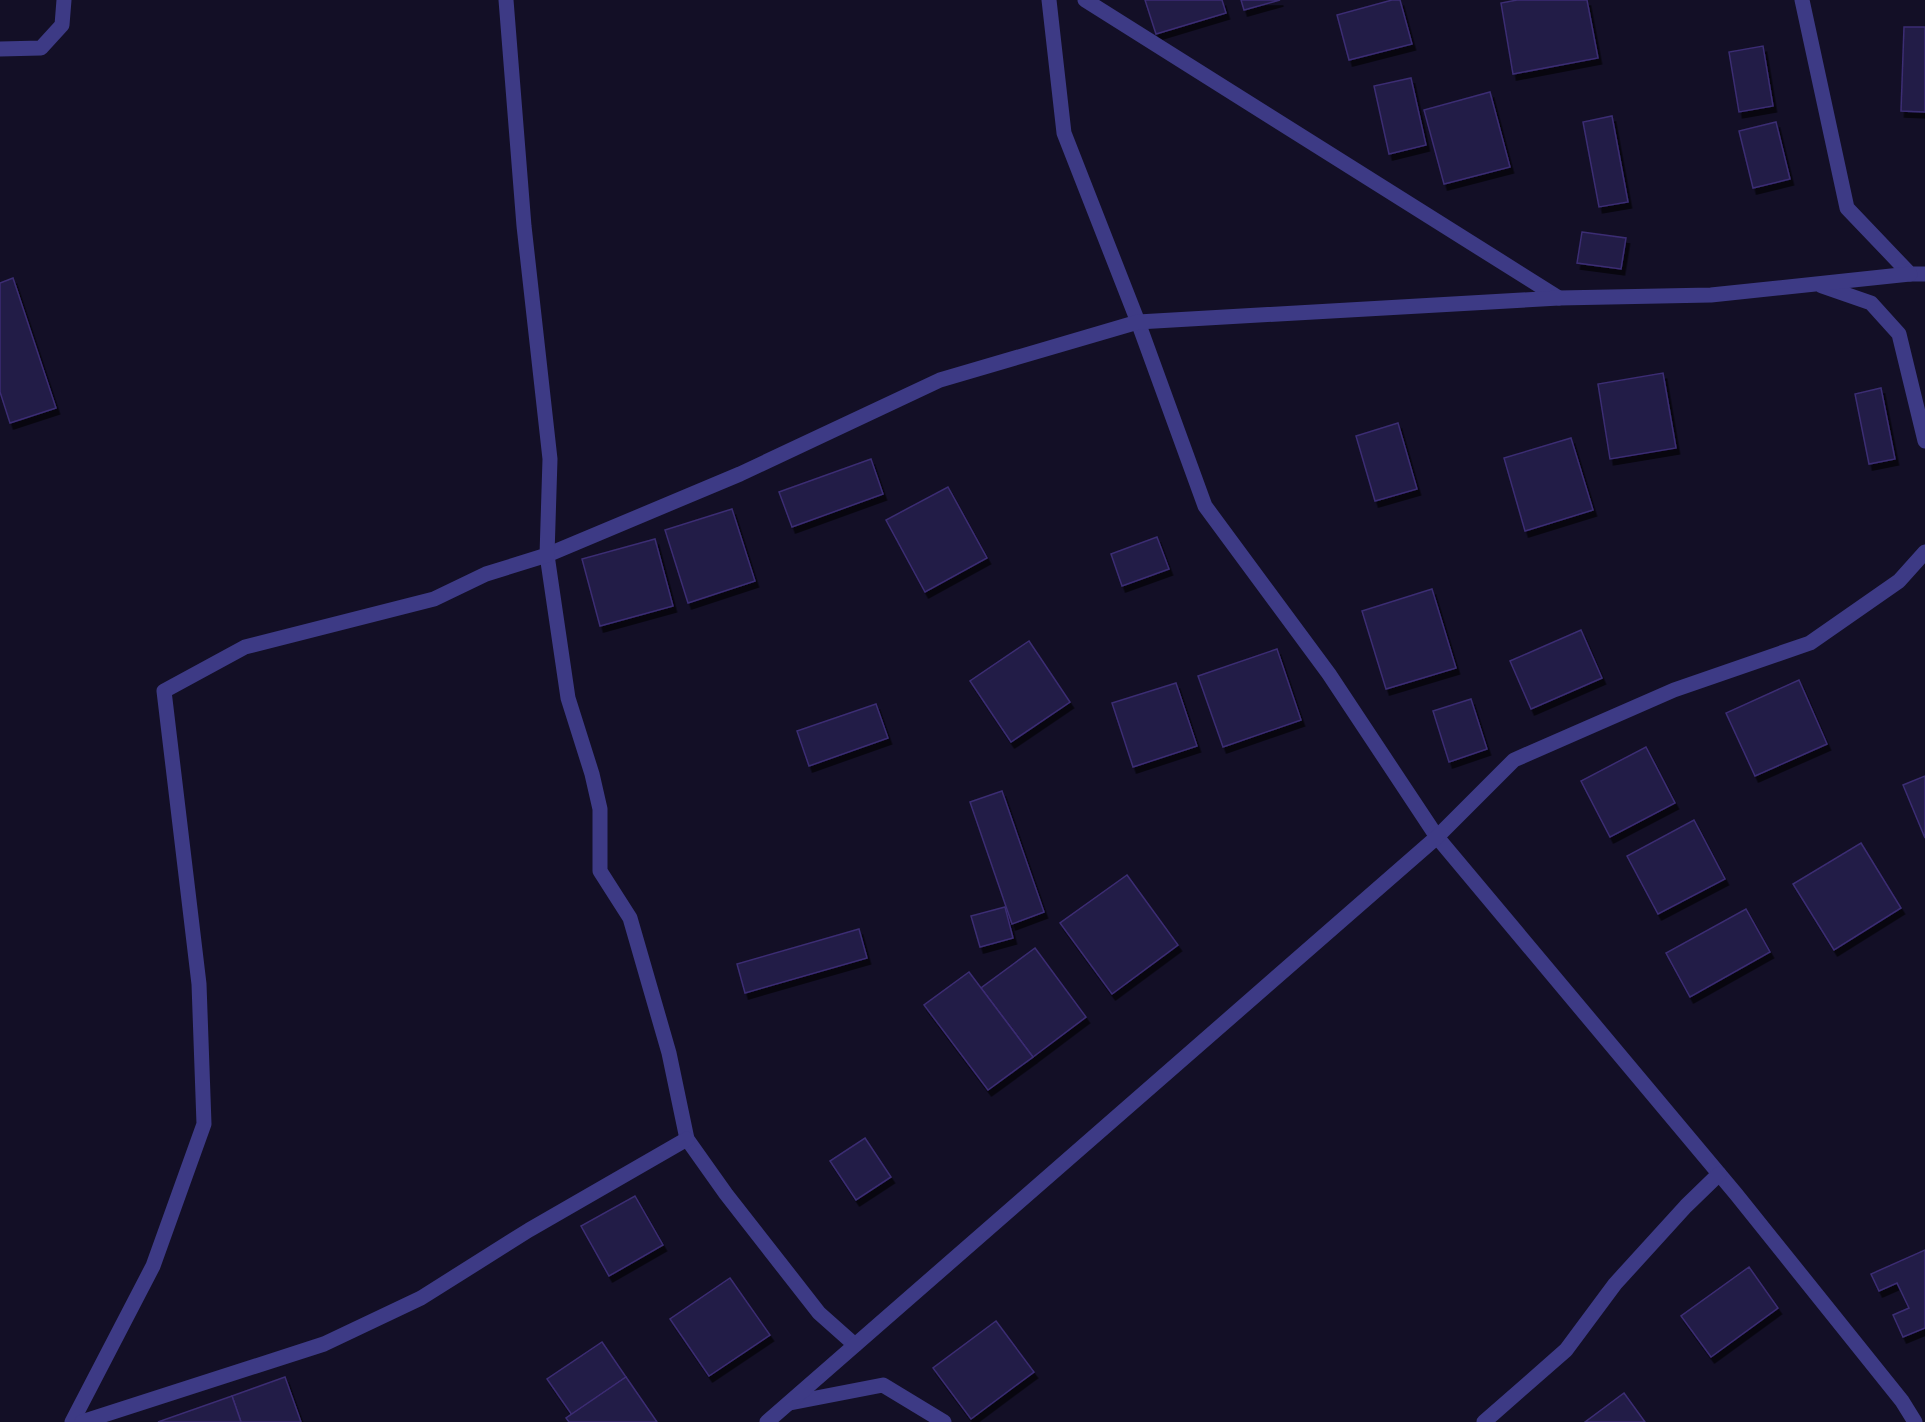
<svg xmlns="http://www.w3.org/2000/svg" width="1925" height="1422" viewBox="0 0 1925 1422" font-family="Quicksand,sans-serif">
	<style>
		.building { fill: #241b47; stroke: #3b2d73; stroke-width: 1.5; filter: url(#shadow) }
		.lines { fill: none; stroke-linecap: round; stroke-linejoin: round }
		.minor { stroke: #3d3a85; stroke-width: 15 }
	</style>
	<defs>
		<filter id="shadow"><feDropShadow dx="3.5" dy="6" stdDeviation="0" flood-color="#0009"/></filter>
	</defs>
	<rect width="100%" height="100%" fill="#130f26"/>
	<g class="building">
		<polygon points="1145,0 1222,0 1226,13 1156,34"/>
		<polygon points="1241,0 1280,0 1244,10"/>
		<polygon points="1392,0 1400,0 1412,44 1349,60 1337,15"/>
		<polygon points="1517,0 1587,0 1598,58 1513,74 1501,3"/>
		<polygon points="1904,27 1925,27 1925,112 1901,111"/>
		<polygon points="1763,46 1773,106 1739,112 1729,52"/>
		<polygon points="1411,78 1426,145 1389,154 1374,86"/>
		<polygon points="1490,92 1510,167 1444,184 1424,110"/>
		<polygon points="1612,116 1628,202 1599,207 1583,122"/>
		<polygon points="1776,122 1790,179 1753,188 1739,131"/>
		<polygon points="1582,232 1626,238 1621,269 1577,263"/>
		<polygon points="13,278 56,408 10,423 0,392 0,283"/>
		<polygon points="1663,373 1676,448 1610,459 1598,384"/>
		<polygon points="1881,388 1895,459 1869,464 1855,394"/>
		<polygon points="1398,423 1417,489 1375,501 1356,436"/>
		<polygon points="1571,438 1593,510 1525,531 1504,458"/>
		<polygon points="871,459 883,494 792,527 779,492"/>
		<polygon points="948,487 987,558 925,592 886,520"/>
		<polygon points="732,509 755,581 688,603 665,530"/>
		<polygon points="1157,537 1169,569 1122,586 1111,554"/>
		<polygon points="655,539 673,606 600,626 582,559"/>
		<polygon points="1432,589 1456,668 1386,689 1362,611"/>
		<polygon points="1581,630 1602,678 1531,709 1510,661"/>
		<polygon points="1029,641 1070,702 1011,742 970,681"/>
		<polygon points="1277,649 1301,720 1223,747 1198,676"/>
		<polygon points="1799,680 1827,744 1755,776 1726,713"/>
		<polygon points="1176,683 1197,746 1133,767 1112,703"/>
		<polygon points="1471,699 1487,749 1449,762 1433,711"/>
		<polygon points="876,704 888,738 809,766 797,731"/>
		<polygon points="1646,747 1675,803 1610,837 1581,781"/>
		<polygon points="1925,776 1925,838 1903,785"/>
		<polygon points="1002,791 1044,912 1012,924 970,802"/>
		<polygon points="1694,820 1725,879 1658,914 1627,856"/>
		<polygon points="1861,843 1901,908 1834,950 1793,884"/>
		<polygon points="1127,875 1178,945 1112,994 1060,923"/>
		<polygon points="1005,907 1013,938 980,947 971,916"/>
		<polygon points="1746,909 1770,952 1690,997 1666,953"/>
		<polygon points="859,929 867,958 745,993 737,964"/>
		<polygon points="1035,948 1086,1017 1033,1057 981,988"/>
		<polygon points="969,972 1033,1057 988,1090 924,1005"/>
		<polygon points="865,1138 891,1177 856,1200 830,1161"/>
		<polygon points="635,1196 663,1245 609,1276 581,1226"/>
		<polygon points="1925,1250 1925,1328 1903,1337 1893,1315 1909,1308 1897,1283 1879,1291 1871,1274"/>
		<polygon points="1749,1267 1778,1308 1711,1357 1681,1316"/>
		<polygon points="730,1278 770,1335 709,1376 670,1319"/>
		<polygon points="996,1321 1034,1372 971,1419 933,1368"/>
		<polygon points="602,1342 626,1377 572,1415 547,1379"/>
		<polygon points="285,1377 301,1422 241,1422 232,1396"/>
		<polygon points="626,1377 657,1422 569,1422 566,1418"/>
		<polygon points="1624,1393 1645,1422 1585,1422"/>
		<polygon points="232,1396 241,1422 158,1422"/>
	</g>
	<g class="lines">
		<g class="minor">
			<polyline points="1049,0 1064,133 1138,322 1205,506 1329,674 1437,837 1736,1194 1902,1401 1915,1422"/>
			<polyline points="1085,0 1559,298"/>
			<polyline points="1802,0 1847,208 1910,274 1925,274"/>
			<polyline points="0,49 41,48 62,25 64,0"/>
			<polyline points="1822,286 1871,303 1899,334 1925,441"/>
			<polyline points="855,1345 819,1313 726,1194 687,1139 669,1053 630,918 600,871 600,809 592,774 568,698 547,555 740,474 940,380 1138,322 1559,298 1711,295 1910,274"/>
			<polyline points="790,1403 883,1385 944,1422"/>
			<polyline points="72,1422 153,1266 204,1124 199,984 164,691 245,647 434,599 486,574 547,555 550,459 524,226 506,0"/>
			<polyline points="82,1422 324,1344 421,1298 529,1230 687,1139"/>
			<polyline points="767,1422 1437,837 1514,760 1674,690 1810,643 1899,581 1925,552"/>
			<polyline points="1484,1422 1566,1350 1615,1284 1686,1206 1719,1174"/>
		</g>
	</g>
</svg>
